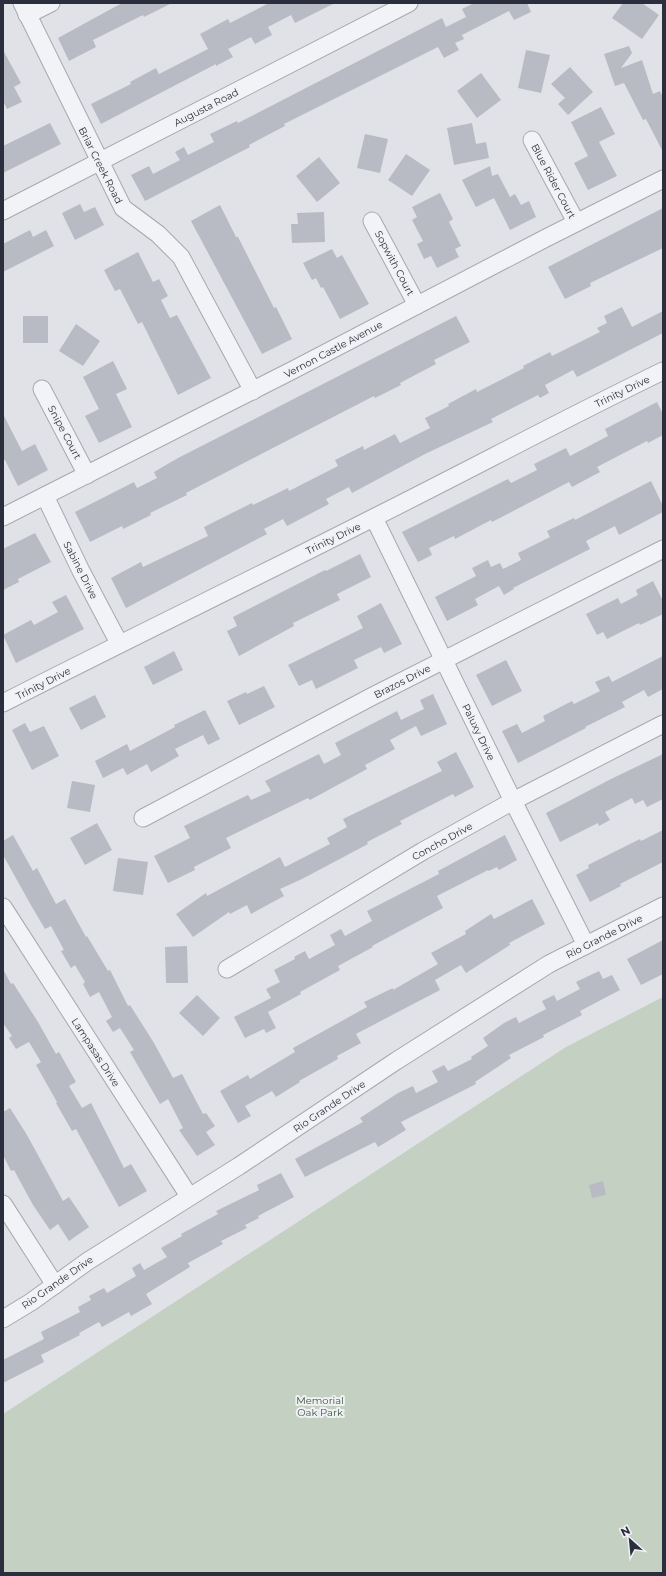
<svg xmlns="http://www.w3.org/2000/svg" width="666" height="1576" viewBox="0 0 666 1576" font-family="Montserrat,sans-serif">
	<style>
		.green { fill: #c4d0c2 }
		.building { fill: #b8bbc4 }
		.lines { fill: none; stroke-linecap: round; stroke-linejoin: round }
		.minor-casing { stroke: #a6a8b1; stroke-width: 19 }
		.minor { stroke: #f2f3f6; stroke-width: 17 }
		.labels { text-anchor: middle; stroke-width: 4; stroke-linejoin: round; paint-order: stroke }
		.street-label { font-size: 10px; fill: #2b2e3d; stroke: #f0f1f5 }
		.park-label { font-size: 10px; fill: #3a573a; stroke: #f0f1f5 }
	</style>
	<rect width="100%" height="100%" fill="#e0e2e7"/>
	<polygon class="green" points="663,997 663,1573 3,1573 3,1414 566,1047"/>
	<g class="building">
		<polygon points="122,3 172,3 144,17 143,15 93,40 96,47 69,61 58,38"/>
		<polygon points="269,3 335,3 295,23 291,15 268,27 272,35 255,44 251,37 228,49 233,57 216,66 216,64 101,124 91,104 131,84 130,82 156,68 159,74 208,49 200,34 228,19 230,23"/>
		<polygon points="474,3 527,3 531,12 514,20 509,11 462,35 464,39 455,43 459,50 444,58 438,47 284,124 285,126 249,145 250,147 145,201 131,175 149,166 153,174 180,160 175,152 184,147 188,155 214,142 210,134 237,121 238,123 442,18 446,27 466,17 462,9"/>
		<polygon points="623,3 642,3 659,15 642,39 612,18"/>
		<polygon points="629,46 632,53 621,68 642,60 653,94 660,91 663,97 663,152 646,119 643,120 624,83 615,86 604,54"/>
		<polygon points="3,50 21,83 14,87 22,102 7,109 3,101"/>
		<polygon points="526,50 550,55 541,93 518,88"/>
		<polygon points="570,67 593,92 568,115 558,104 565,98 551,84"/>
		<polygon points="481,73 501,100 477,118 457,91"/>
		<polygon points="601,107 615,134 599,142 617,176 588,190 574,163 588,156 571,122"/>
		<polygon points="50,123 61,144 3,173 3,146"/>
		<polygon points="472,123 476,144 486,142 489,158 454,165 447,128"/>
		<polygon points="365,134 388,139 380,173 357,168"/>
		<polygon points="406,154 430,170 412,196 388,180"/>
		<polygon points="319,157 340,183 317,202 296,176"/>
		<polygon points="490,166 492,176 498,174 510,197 515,194 521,205 529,201 536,217 510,230 494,198 476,207 462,180"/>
		<polygon points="440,193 453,219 449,222 461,246 455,249 459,257 437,268 431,256 424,259 417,244 423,241 412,220 417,217 412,207"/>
		<polygon points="80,204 84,212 95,207 104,225 75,240 62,213"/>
		<polygon points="220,205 236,237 238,237 274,308 276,307 292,339 262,354 191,221"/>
		<polygon points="663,208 663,248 590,283 591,286 565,299 548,267"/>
		<polygon points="324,212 325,242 292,243 291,224 298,224 297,213"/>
		<polygon points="30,230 33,237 46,230 54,246 3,272 3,244"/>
		<polygon points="332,249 337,258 342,255 369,304 340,319 323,287 321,288 316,278 312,280 303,263"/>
		<polygon points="138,252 153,282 159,279 168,296 161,300 170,318 177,315 211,378 178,395 142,322 138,324 120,289 115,291 104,270"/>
		<polygon points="622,307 632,327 663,311 663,333 577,377 573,370 545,385 549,393 540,398 538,395 491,419 493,422 425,454 352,493 349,487 326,499 329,504 287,526 283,519 264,529 267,534 126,608 111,578 141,562 143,567 208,536 204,527 252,503 253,505 288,488 289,491 338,466 335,460 363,446 364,450 395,434 400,443 430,428 425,418 449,406 448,404 476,389 477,392 524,368 523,366 550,352 552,356 600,332 597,328 607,323 604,316"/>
		<rect x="23" y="316" width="25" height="27"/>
		<polygon points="456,316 470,342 434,360 436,364 400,383 401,385 375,398 374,396 302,433 186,493 187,495 150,513 151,515 123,529 122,526 90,542 75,512 134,482 137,488 157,478 154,472 178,458"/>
		<polygon points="76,324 100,341 83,366 59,351"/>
		<polygon points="113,361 127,389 116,394 132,427 99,443 85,416 99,409 83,377"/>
		<polygon points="657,402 663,414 663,435 648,443 647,441 597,467 600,472 572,487 569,482 492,522 491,520 455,539 454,536 429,548 432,555 418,562 402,532 508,479 511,483 537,470 534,464 566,448 570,456 608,436 605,429"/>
		<polygon points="3,414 22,451 35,444 48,470 18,486 5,460 3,460"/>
		<polygon points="651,481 663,506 663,512 619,535 615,526 586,541 590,549 513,588 514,589 504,595 499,586 475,599 478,605 447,621 435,597 476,576 472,568 488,560 491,567 500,563 503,569 521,560 518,553 550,537 547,531 574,518 575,520"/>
		<polygon points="35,533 51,562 18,579 19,582 3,590 3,549"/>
		<polygon points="360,554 371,577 337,594 340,600 293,623 294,626 239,656 227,631 237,626 233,617 325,570 326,571"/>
		<polygon points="653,581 663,601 663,614 640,625 639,623 607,639 603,632 597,635 586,614 618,598 621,604 638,595 636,590"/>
		<polygon points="66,595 84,629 16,663 3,635 31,620 34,625 58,612 52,602"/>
		<polygon points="381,603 402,644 384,653 381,647 354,660 358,668 316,689 312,680 299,686 288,665 363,628 357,616"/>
		<polygon points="174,651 183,670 153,685 144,667"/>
		<polygon points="663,656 663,689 648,697 644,690 622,702 625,707 585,727 586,728 518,763 502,731 517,724 522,733 545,721 543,716 572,701 574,704 600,691 595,682 609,676 612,682"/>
		<polygon points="506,660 522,691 492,706 476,675"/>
		<polygon points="264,686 275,707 239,725 227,701 246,692 247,694"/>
		<polygon points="433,694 447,724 421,736 416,726 390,740 395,749 365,765 367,769 310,800 308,798 226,838 231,848 194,867 195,870 168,883 154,856 190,838 184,826 248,795 251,800 271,791 265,781 319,754 324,764 341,755 335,743 397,711 401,720 424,709 420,700"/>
		<polygon points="95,695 106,717 81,730 69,708"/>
		<polygon points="205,710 220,739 208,745 203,735 175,749 179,756 151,772 147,764 127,775 123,768 103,778 95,761 127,744 130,751 175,727 174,725"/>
		<polygon points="25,723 30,732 44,726 59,756 32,770 12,730"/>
		<polygon points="456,752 474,787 455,797 453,794 400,821 402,824 367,842 368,844 302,879 280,889 284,896 251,914 247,905 230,914 229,912 193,937 176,914 206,893 207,896 280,857 285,867 330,844 327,838 347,827 343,819 442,771 437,762"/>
		<polygon points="663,754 663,799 647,807 643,800 635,804 632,798 605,812 610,820 599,826 598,823 560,842 546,813 611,779"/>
		<polygon points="72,781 95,785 90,812 67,808"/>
		<polygon points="97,823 112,850 85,865 70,838"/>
		<polygon points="663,830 663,862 620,884 621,886 590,902 576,875 589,868 588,865 640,839 641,841"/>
		<polygon points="13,835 33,871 37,868 56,904 65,899 86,937 87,936 108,971 110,970 128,1006 130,1005 154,1043 173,1078 182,1074 203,1114 206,1113 215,1126 206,1132 215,1145 197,1156 179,1130 183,1128 168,1099 160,1104 130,1052 134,1050 120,1028 113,1032 106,1021 112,1017 99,992 90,997 83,984 85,982 75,965 71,968 61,951 64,950 51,926 45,929 32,907 3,855 3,841"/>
		<polygon points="505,835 517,860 499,870 497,867 489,871 488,870 437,896 443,908 372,946 373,947 338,966 340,970 300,992 301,994 268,1012 276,1028 266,1033 264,1029 245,1038 234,1017 271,998 266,989 280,982 274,970 295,959 294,957 305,951 309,959 335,945 330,935 341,929 345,936 372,921 367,911 439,874 438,871"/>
		<polygon points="118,858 148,862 143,895 113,891"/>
		<polygon points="532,899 545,924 509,943 510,945 466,973 461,965 435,980 440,990 356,1034 361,1043 337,1056 338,1059 299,1081 300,1082 276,1097 272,1091 245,1106 251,1116 238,1123 220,1091 248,1075 250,1079 295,1052 293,1048 367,1007 364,1002 393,988 393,990 438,964 431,953 466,934 465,931 491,914 494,919"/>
		<polygon points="663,940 663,974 641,985 627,959"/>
		<polygon points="187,946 188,983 166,983 165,947"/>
		<polygon points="3,969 11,984 13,983 38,1022 56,1054 59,1052 76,1082 69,1086 82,1108 91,1103 124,1168 131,1164 147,1191 119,1207 76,1129 72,1131 56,1103 57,1102 36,1065 41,1062 29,1042 16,1049 9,1038 12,1036 3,1023"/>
		<polygon points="599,971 603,979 612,975 620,990 580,1011 582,1015 543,1035 544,1037 509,1055 511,1058 475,1082 476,1084 401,1122 406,1130 378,1147 375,1142 305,1177 295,1159 363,1122 360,1118 398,1093 413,1086 416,1093 438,1082 432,1071 444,1065 448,1071 472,1059 471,1057 488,1046 483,1038 504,1023 516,1017 519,1023 546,1009 542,1001 554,995 557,1001 580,989 576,982"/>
		<polygon points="197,995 220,1018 203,1036 179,1013"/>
		<polygon points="10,1108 27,1135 63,1201 69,1197 89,1227 69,1241 58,1224 50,1230 33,1205 14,1170 11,1171 3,1155 3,1112"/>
		<polygon points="281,1173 294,1197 258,1216 259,1218 245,1225 247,1228 221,1241 223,1244 188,1263 190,1267 146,1294 152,1304 131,1316 129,1312 102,1327 99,1322 79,1333 80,1335 41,1355 44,1362 3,1383 3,1360 44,1339 41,1332 80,1312 78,1307 91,1300 89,1296 104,1288 107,1293 136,1276 132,1268 140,1263 144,1270 167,1257 161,1248 182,1236 181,1234 218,1214 216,1211 259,1190 257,1185"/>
		<polygon points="603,1181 606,1195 592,1198 589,1185"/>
	</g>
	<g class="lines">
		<g class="minor-casing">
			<g id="minor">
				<polyline points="22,3 123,208 158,234 181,257 253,391"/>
				<polyline points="27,15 51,3"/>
				<polyline points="532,140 576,222"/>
				<polyline points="3,211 409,3"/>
				<polyline points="372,221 417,305"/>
				<polyline points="42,389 87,475"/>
				<polyline points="45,496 81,571 119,643"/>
				<polyline points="3,517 293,370 546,238 663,179"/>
				<polyline points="374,518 513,801 586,945"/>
				<path d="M3,703c123,-63 248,-123 372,-186 96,-48 191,-99 288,-146"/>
				<polyline points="143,818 371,697 663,549"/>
				<polyline points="3,907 189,1196"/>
				<polyline points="227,969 423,851 513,801 663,724"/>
				<polyline points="3,1204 55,1285"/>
				<polyline points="3,1319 31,1302 88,1261 239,1166 396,1061 549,964 663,906"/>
			</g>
		</g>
		<use href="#minor" class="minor"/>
	</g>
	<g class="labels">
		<g class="street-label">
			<text transform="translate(206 107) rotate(-27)" y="4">Augusta Road</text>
			<text transform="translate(101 165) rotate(63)" y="4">Briar Creek Road</text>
			<text transform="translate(554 181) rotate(62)" y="4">Blue Rider Court</text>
			<text transform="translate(395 263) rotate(62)" y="4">Sopwith Court</text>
			<text transform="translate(333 349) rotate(-28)" y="4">Vernon Castle Avenue</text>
			<text transform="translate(622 391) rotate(-26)" y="4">Trinity Drive</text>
			<text transform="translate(65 432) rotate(62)" y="4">Snipe Court</text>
			<text transform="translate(333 538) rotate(-26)" y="4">Trinity Drive</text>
			<text transform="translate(81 570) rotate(63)" y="4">Sabine Drive</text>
			<text transform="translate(402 681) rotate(-27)" y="4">Brazos Drive</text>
			<text transform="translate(43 683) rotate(-27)" y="4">Trinity Drive</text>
			<text transform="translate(479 732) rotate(64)" y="4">Paluxy Drive</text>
			<text transform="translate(442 841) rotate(-29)" y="4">Concho Drive</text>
			<text transform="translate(604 936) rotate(-27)" y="4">Rio Grande Drive</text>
			<text transform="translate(96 1052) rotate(57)" y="4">Lampasas Drive</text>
			<text transform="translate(329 1106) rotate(-34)" y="4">Rio Grande Drive</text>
			<text transform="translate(57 1282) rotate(-35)" y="4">Rio Grande Drive</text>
		</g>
		<g class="park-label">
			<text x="320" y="1404">Memorial<tspan x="320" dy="12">Oak Park</tspan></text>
		</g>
	</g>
	<rect width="666" height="1576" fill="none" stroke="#2b2e3d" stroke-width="8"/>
	<g transform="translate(630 1540) rotate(333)" stroke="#f0f1f5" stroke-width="3" paint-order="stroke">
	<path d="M0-3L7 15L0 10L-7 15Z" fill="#2b2e3d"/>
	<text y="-6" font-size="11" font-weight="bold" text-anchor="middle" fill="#2b2e3d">N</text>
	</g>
</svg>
